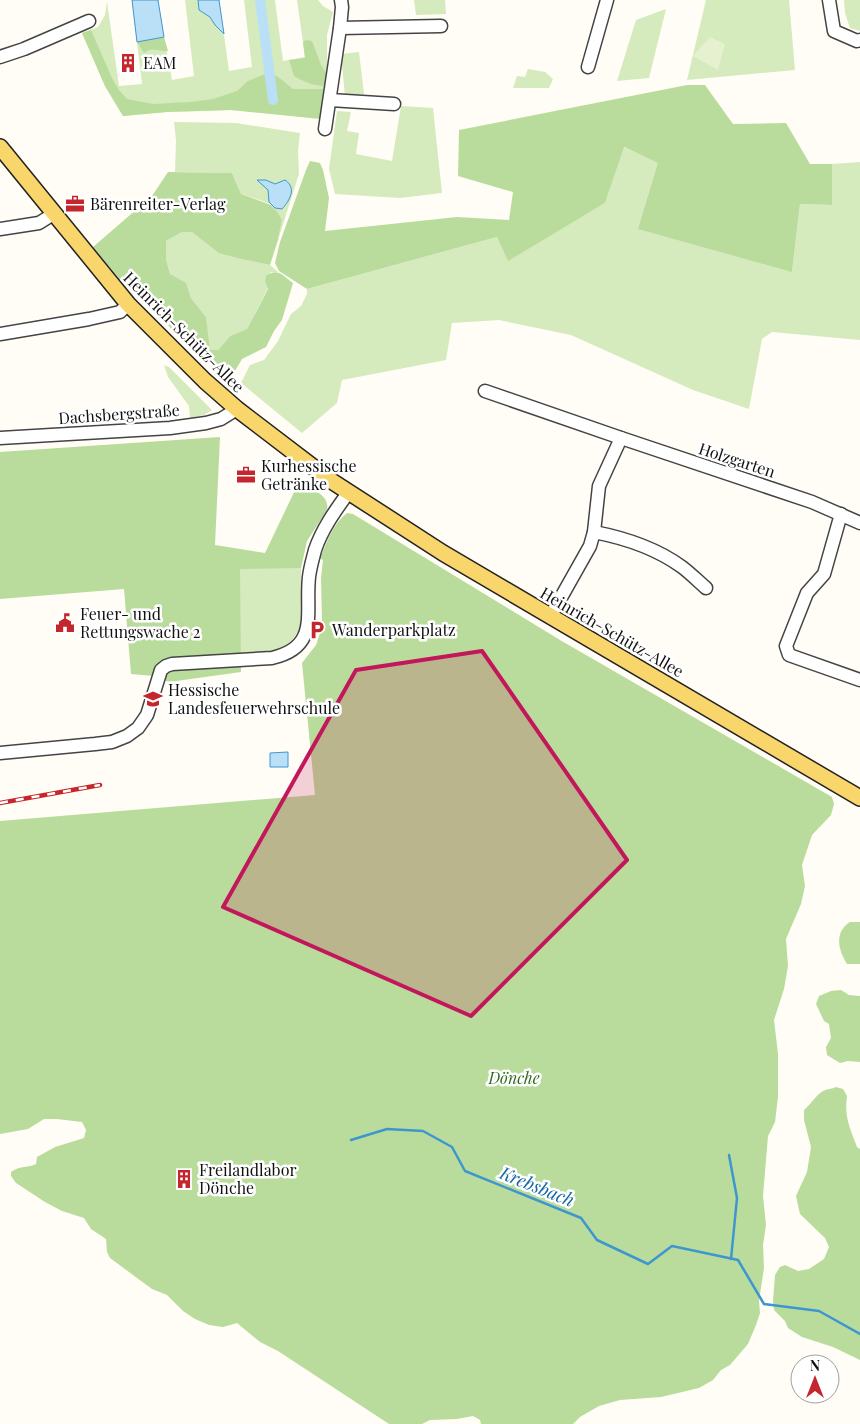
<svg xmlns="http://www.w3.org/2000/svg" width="860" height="1424" viewBox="0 0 860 1424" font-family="'Playfair Display',serif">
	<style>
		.green { fill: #d5ebbd }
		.forest { fill: #b9dc9c }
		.pitch { fill: #e6f2cf }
		.water { fill: #b9e0f7; stroke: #3f96cf }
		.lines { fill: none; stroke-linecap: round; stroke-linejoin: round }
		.stream { stroke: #3f96cf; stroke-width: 2.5 }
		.canal { stroke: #b9e0f7; stroke-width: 10 }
		.minor-casing { stroke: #444; stroke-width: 15 }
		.major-casing { stroke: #222; stroke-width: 18 }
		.minor { stroke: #fff; stroke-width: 12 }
		.major { stroke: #f9d66b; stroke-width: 15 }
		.rail-casing { stroke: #c4262e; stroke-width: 4.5 }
		.rail { stroke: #fff; stroke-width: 2.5; stroke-dasharray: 8; stroke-linecap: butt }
		.marked { fill: #c2185b; fill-opacity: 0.2; stroke: #c2185b; stroke-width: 4; stroke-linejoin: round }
		.labels { text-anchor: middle; stroke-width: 5; stroke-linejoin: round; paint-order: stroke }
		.poi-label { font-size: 16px; fill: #111; stroke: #fff; text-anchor: start }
		.street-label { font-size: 16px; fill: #111; stroke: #fff }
		.park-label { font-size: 16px; font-style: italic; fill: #2f6b1f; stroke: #fff }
		.water-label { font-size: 18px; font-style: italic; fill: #1768a6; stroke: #fff }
	</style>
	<rect width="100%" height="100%" fill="#fffdf5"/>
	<g class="green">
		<polygon points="185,0 198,0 199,10 210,17 215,25 224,35 229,71 252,67 244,0 275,0 283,61 305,57 297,0 318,0 323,6 333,12 327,35 327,74 322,119 231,110 167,112 123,116 105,86 82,33 98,27 105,15 107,2 119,86 142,84 137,42 164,37 172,80 194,76"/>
		<polygon points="414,0 445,0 446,14 416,15"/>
		<polygon points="706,0 789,0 795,70 687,80"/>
		<polygon points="844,0 860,0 860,31 850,28 845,13"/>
		<polygon points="666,9 649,78 617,81 636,20"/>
		<polygon points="359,52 364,94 345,96 341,54"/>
		<polygon points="528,69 545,72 553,79 549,88 513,88 517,76 525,77"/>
		<polygon points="401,106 433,108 442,193 400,198 335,194 329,169 337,111 351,112 347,131 359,133 356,154 392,161"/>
		<polygon points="174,122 236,123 300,133 298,151 299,174 278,240 282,220 271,204 241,194 232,173 175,172 176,140"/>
		<polygon points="623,147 659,163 792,272 800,204 832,205 832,164 860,162 860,340 772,332 762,339 749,409 693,390 571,335 499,320 452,323 446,360 342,380 337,403 302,433 241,383 250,365 264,360 278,341 291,314 301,306 307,294 307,289 497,237 508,260 605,203"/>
		<polygon points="182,232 192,232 201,238 241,259 270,265 278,272 271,272 265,282 268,288 247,329 230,336 218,350 209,350 206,317 191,298 186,285 170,274 166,259 166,241"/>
		<polygon points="164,365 169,367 212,410 204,415 190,418 189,406 168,377"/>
		<polygon points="240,568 301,568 301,619 298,632 289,644 280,650 240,654"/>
	</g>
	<g class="forest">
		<polygon points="91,30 112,78 119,90 127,99 153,104 191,102 213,99 237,91 248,81 265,74 271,73 281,79 293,89 326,89 321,119 231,110 167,112 123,116 105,86 82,33"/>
		<path d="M164,37l4,14c-11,1 -14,-5 -24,2l-7,-11z"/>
		<path d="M306,40l6,1 9,24 6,9 -1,12c-12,0 -22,-4 -32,-10l-5,-16 16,-2 -2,-16z"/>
		<polygon points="687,85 705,85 733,124 786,123 810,164 832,164 832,205 800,204 792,272 638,229 658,163 624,147 605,203 508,261 497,237 307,289 279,271 275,263 280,242 306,170 310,161 320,163 323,170 329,198 325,231 457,217 509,220 513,192 458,176 459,130"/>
		<path d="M168,172l64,1 9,21 30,11 7,8 4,7 -4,20 -8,25 -29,-6 -22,-6 -27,-21h-10l-16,9v18l4,15 16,9 5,15 15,19 4,33h8l12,-14 17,-7 21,-40 -3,-7 1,-6c12,-9 17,0 27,7l-11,37 -8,11 -8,16 -24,12 -7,12 -8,4 -37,-27 -29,-30 -38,-35 -30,-36 59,-51z"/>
		<path d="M220,437l-5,108 50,8 33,-69c13,5 32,10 29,26l-20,31 -6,27 -61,1 1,103 -72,10 -15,-6 -23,-2 -7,-85 -124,10v-147z"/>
		<path d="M347,513l6,1 207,126 272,157 2,7 -3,11 -19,20 -10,30 3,21 -4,18 -15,35 2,27 -4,23 -10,31 4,34v43l-3,25 -7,14 -5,60 3,29 -3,20 1,23 -5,33 1,12 -4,12 -8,19 -18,21 -9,5 -8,10 -14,8 -38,9 -41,3 -21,6 -19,11 -7,7h-92l-1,-4 -7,-4 -16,3 -27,1 -8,4h-33l-111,-73 -18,-9 -23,-19 -14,4 -14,-2 -14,-6 -12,-8 -16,-16 -15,-6 -42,-31 -3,-6 -1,-13 -15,-10 -7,-11 -22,-7 -17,-9 -29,-19 -5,-7v-4c10,-7 17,-4 25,-8l1,-7 18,-10 29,-9 2,-8 -4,-8 -25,-3h-13l-16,10 -28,5v-313l315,-26 -13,-132 14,-18 4,-12 2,-12 -1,-43 2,-18 -3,-2c7,-16 12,-33 27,-45z"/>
		<path d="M850,922h10v42h-13c-9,-14 -13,-32 3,-42z"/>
		<polygon points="841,990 849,995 860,996 860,1062 848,1061 840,1063 827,1055 826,1047 831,1038 829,1024 824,1021 816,1004 819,996 831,991"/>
		<path d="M836,1087l7,2 4,7c-3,21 3,32 10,51l3,2v211l-27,-13 -31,-10 -14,-9 -3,-7 -11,-11 -1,-9 2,-26 5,-8 5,-2 13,6 11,-2 15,-10 5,-12 -4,-9 -25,-24 -4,-18 11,-24 4,-25 -7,-27v-10c7,-6 11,-14 19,-19 4,-2 9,-2 13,-4z"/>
	</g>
	<polygon class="pitch" points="710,37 725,44 718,70 693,56"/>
	<g class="water">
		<polygon points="132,0 158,0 164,37 137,42"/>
		<polygon points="198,0 219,0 224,34 215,25 210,17 199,10"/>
		<path d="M257,180h9l9,4 10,-4c12,8 5,20 -3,29l-7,-1 -6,-6 -1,-12z"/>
		<polygon points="288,752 288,767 270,767 270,753"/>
	</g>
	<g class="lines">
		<g class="stream">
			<polyline points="351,1140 387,1129 423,1131 452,1147 465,1171 581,1218 597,1240 648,1264 672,1246 738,1260 764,1304 819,1311 860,1334"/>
			<polyline points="729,1155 737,1198 731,1259"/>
		</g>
		<polyline class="canal" points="260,0 273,100"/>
		<g class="minor-casing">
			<g id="minor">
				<polyline points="829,0 834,31 857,41 860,40"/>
				<polyline points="340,28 441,26"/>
				<polyline points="0,57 24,49 89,21"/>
				<polyline points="588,67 607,0"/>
				<polyline points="330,100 394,104"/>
				<polyline points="325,129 340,28 342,7 341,0"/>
				<polyline points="0,229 39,223 55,213"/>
				<polyline points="0,334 89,319 120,312 128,304"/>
				<polyline points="485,391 621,438"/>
				<polyline points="0,438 170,428 206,423 221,419 237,409"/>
				<polyline points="841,514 824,574 807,593 786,646 789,655 860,680"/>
				<path d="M594,532c31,6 62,16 88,35 8,6 16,14 24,21"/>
				<polyline points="550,617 590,546 594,532 599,486 621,438 812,502 860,523"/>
				<path d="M0,753l95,-9 17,-2 15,-6 11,-8 9,-13 14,-45 5,-4 6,-2 100,-6c48,-11 33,-45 37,-81 1,-9 4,-19 6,-27 7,-21 20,-39 33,-57"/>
			</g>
		</g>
		<g class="major-casing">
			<polyline id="major" points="0,147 128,304 205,381 237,409 330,480 443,553 860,798"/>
		</g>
		<use href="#minor" class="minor"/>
		<use href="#major" class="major"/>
		<g class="rail-casing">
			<polyline id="rail" points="0,803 100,785"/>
		</g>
		<use href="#rail" class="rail"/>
	</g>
	<path class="marked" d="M482,651l145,209 -156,156 -248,-109 133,-237z"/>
	<defs>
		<g id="building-bare" transform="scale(1.5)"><path d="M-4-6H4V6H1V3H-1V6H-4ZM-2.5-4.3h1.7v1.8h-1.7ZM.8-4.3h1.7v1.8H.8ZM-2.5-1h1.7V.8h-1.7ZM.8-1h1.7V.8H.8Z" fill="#c4262e" stroke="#fff" stroke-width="2.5" paint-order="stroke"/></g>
		<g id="office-bare" transform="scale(1.5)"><path d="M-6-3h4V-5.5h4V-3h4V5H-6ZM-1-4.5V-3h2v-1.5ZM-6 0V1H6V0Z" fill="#c4262e" stroke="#fff" stroke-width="2.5" paint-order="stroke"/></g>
		<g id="civic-bare" transform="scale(1.5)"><path d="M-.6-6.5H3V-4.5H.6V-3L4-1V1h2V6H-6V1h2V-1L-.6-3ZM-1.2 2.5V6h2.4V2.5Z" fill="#c4262e" stroke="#fff" stroke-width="2.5" paint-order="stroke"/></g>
		<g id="parking-bare" transform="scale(1.5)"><path d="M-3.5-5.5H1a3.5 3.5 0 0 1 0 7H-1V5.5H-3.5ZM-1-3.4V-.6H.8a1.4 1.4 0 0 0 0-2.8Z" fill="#c4262e" stroke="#fff" stroke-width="2.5" paint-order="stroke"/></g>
		<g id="school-bare" transform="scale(1.5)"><path d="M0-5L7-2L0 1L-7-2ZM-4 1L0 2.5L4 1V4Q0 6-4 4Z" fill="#c4262e" stroke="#fff" stroke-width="2.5" paint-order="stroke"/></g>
	</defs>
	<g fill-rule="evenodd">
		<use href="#building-bare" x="128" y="63"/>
		<use href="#office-bare" x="75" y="204"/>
		<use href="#office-bare" x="246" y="475"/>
		<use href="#civic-bare" x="65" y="623"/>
		<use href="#parking-bare" x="317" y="630"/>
		<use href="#school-bare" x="153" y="699"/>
		<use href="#building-bare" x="184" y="1179"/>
	</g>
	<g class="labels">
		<g class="poi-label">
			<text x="143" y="69">EAM</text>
			<text x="90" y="210">Bärenreiter-Verlag</text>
			<text x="261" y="472">Kurhessische<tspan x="261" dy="18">Getränke</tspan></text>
			<text x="80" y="620">Feuer- und<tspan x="80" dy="18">Rettungswache 2</tspan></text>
			<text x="332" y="636">Wanderparkplatz</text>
			<text x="168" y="696">Hessische<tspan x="168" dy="18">Landesfeuerwehrschule</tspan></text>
			<text x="199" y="1176">Freilandlabor<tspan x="199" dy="18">Dönche</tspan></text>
		</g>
		<g class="street-label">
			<text transform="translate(184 332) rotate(45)" y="6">Heinrich-Schütz-Allee</text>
			<text transform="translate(119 414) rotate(-4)" y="6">Dachsbergstraße</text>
			<text transform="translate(737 460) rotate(18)" y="6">Holzgarten</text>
			<text transform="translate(612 632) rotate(30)" y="6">Heinrich-Schütz-Allee</text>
		</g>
		<g class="park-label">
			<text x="514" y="1084">Dönche</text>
		</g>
		<g class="water-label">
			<text transform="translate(537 1187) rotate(22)" y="6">Krebsbach</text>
		</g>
	</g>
	<g transform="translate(815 1379)"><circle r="24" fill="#ffffff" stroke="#a0a0a0"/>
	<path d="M0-4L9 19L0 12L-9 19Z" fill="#c4262e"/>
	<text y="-8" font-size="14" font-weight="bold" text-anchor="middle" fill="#111111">N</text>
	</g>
</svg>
